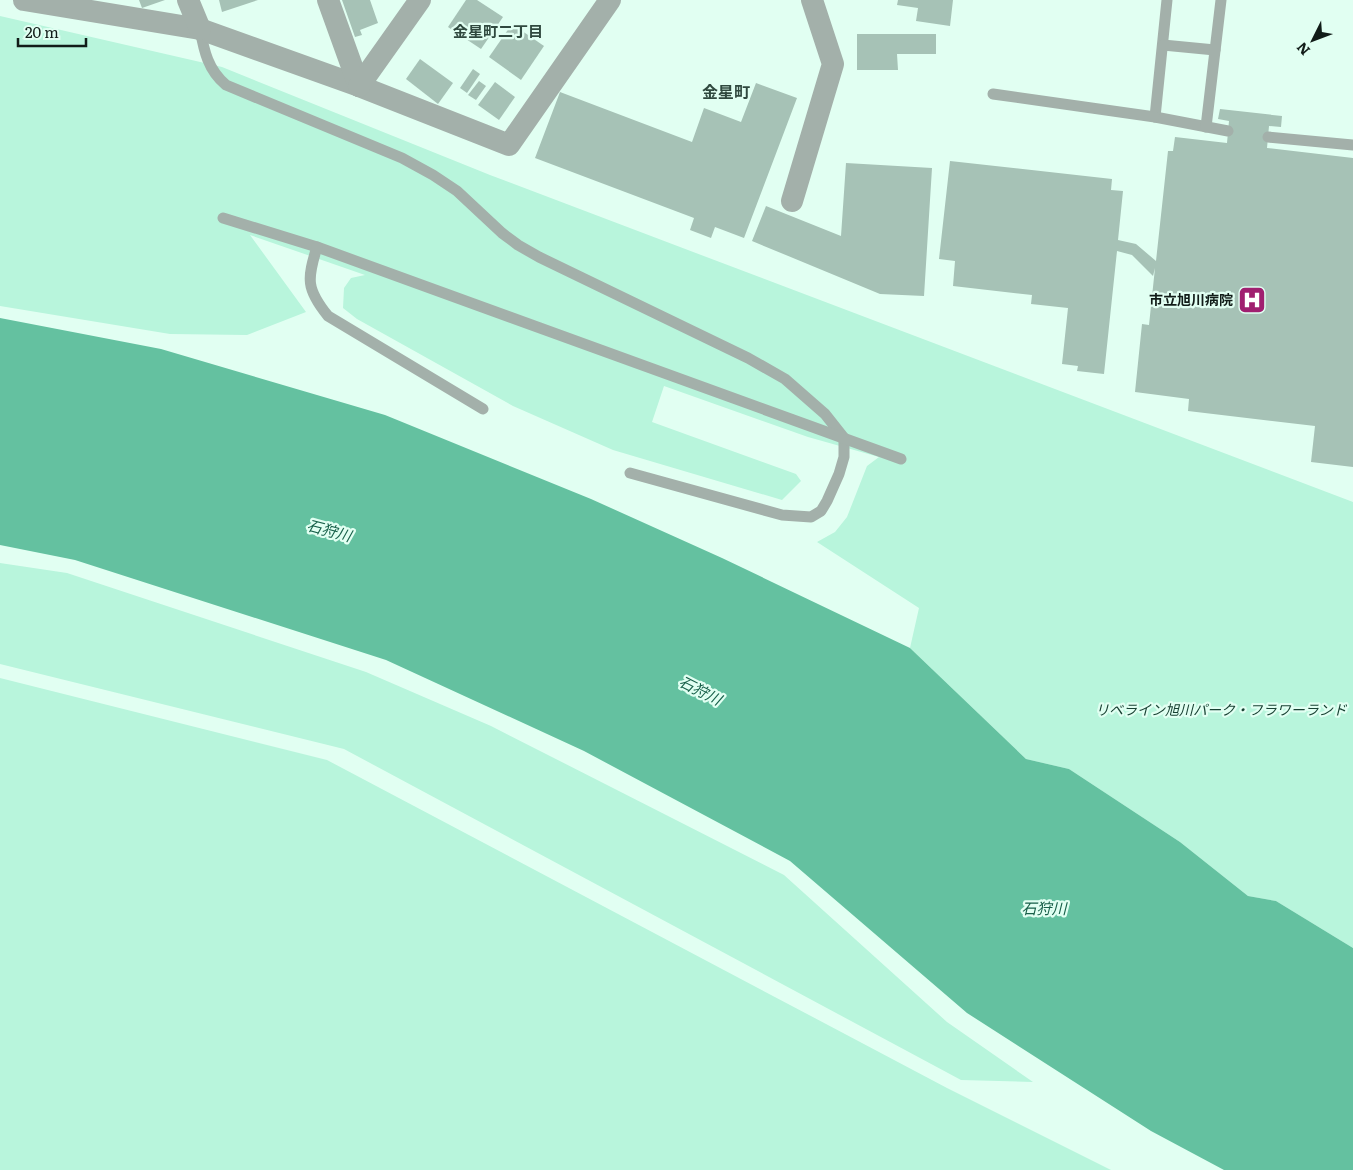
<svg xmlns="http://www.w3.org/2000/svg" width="1353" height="1170" viewBox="0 0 1353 1170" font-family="Literata,'Noto Sans JP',serif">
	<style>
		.green { fill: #b8f5dc }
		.water { fill: #64c1a0 }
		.building { fill: #a6c2b6 }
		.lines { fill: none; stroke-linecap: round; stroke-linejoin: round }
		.service { stroke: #a3b0aa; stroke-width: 11 }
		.minor { stroke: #a3b0aa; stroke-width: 22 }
		.labels { text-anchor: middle; stroke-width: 4.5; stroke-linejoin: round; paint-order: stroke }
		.poi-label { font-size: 14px; font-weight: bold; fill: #111c18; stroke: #e1fff2; text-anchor: end }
		.park-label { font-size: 14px; font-style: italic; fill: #184133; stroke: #e1fff2 }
		.neighbourhood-label { font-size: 15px; font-weight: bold; fill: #30493f; stroke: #e1fff2 }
		.water-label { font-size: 15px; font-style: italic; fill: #18614a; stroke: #e1fff2 }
		.quarter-label { font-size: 16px; font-weight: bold; fill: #30493f; stroke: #e1fff2 }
	</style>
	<rect width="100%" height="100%" fill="#e1fff2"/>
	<g class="green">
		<polygon points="0,16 222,67 490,175 1353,502 1353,948 1276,901 1248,896 1180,842 1069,769 1026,759 910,648 919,608 817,542 835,532 847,517 867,466 879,457 808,437 664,386 652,422 796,474 801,481 782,500 613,450 513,406 357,319 343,308 344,288 351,278 365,275 250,235 306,312 247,335 170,334 0,306"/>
		<polygon points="0,563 67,573 366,672 491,726 784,875 947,1022 1033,1082 961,1080 344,749 0,664"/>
		<polygon points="0,678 327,760 947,1088 1111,1170 0,1170"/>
	</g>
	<polygon class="water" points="0,318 161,349 385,415 591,499 722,558 910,648 1026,759 1069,769 1180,842 1248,896 1276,901 1353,948 1353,1170 1224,1170 1151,1131 967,1013 790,861 584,751 386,660 75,560 0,545"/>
	<g class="building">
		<polygon points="139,0 165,0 142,8"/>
		<polygon points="219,0 258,0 222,12"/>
		<polygon points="342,0 370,0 378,23 360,30 362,35 355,37"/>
		<polygon points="466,0 477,0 503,17 481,49 448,27"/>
		<polygon points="898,0 953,0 950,26 916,21 918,8 897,5"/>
		<polygon points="512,24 544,46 521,80 489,57"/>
		<polygon points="857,34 936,34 936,54 897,54 898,70 857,70"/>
		<polygon points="420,59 453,83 438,104 406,79"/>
		<polygon points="473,69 480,74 467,93 460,88"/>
		<polygon points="479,81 486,86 476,100 468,95"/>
		<polygon points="495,82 515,97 499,120 478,105"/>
		<polygon points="756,83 797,98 744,238 715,227 711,238 690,230 694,218 535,158 560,92 692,142 704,108 741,122"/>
		<polygon points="1220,109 1282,116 1281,127 1269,126 1267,148 1353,158 1353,467 1311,462 1315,426 1188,411 1189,399 1135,392 1142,324 1149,325 1155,268 1153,276 1132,255 1117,251 1104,374 1077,371 1078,366 1062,364 1068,308 1031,304 1032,295 953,286 955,261 939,259 950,161 1112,179 1111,190 1123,191 1118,240 1136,244 1156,261 1168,151 1173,151 1175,137 1227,143 1229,121 1218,119"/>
		<polygon points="846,163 932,168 924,296 880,294 752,241 766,206 841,236"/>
	</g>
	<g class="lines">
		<g class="service">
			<polyline points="1167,0 1155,117 1228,131"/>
			<path d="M200,29c4,22 8,41 26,56l176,73 31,17 24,16 45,42 16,12 21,12 209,101 37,21 40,35 19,24v19l-5,17 -12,27 -6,10 -10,6 -29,-2 -152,-42"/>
			<polyline points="1163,45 1215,50"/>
			<polyline points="993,94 1155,117"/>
			<polyline points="1206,127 1221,0"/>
			<polyline points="1268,137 1353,145"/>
			<polyline points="223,218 317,247 901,459"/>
			<path d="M317,247c-10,32 -11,42 11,69l155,93"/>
		</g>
		<g class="minor">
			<polyline points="24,0 200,29 359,86 509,145 610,0"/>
			<polyline points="188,0 200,29"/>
			<polyline points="328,0 359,86"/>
			<polyline points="359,86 420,0"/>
			<polyline points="792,201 833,64 812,0"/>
		</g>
	</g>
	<defs>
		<g id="hospital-square" transform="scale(1.4375)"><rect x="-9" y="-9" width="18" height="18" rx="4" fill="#a01f70" stroke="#e1fff2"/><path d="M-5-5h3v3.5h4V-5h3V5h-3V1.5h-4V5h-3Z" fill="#fff"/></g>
	</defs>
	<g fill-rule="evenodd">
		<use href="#hospital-square" x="1252" y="300"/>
	</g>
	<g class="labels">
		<g class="poi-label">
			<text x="1233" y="305">市立旭川病院</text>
		</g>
		<g class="park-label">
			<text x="1221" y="715">リベライン旭川パーク・フラワーランド</text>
		</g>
		<g class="neighbourhood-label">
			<text x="498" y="37">金星町二丁目</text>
		</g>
		<g class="water-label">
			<text transform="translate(329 531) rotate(15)" y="5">石狩川</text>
			<text transform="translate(700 691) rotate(27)" y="5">石狩川</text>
			<text x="1044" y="914">石狩川</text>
		</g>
		<g class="quarter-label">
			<text x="726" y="98">金星町</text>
		</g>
	</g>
	<g transform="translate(1313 40) rotate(228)" stroke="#e1fff2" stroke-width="4" paint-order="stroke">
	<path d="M0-4L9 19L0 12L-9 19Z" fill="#111c18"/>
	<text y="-8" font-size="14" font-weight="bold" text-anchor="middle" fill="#111c18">N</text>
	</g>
	<path d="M18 38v8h68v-8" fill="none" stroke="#111c18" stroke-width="2.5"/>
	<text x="25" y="38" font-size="15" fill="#111c18" stroke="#e1fff2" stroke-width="4" paint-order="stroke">20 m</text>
</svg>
